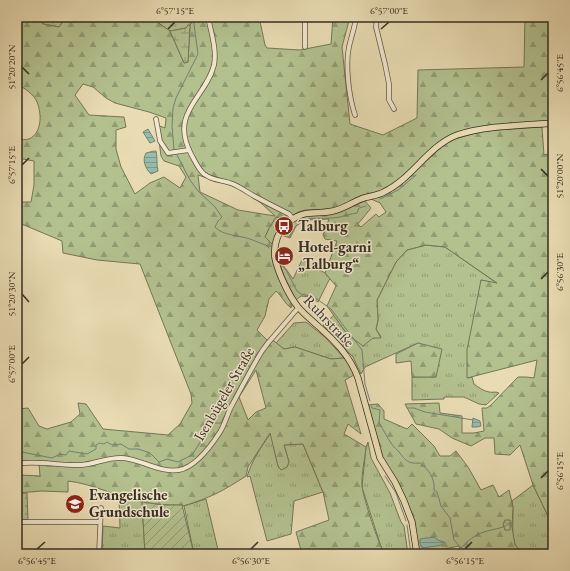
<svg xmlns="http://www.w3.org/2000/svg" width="570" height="571" viewBox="0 0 570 571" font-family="'EB Garamond',serif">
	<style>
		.grass { fill: url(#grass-tufts); stroke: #747658 }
		.forest { fill: url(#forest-firs); stroke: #747658; fill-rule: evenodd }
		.wetland { fill: url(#wetland-marsh); stroke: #747658 }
		.park { fill: url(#park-dots); stroke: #747658 }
		.garden { fill: url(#garden-furrows); stroke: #747658 }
		.water { fill: url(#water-rules); stroke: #708275 }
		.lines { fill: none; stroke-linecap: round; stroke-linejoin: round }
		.stream { stroke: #708275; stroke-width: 1 }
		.minor-casing { stroke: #635845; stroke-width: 5.5 }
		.major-casing { stroke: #362c20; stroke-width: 7 }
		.minor { stroke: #f1e8ce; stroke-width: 4 }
		.major { stroke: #e9dcb3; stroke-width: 5.5 }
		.ticks { fill: none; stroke: #362c20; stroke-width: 1.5 }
		.labels { text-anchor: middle; stroke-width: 3; stroke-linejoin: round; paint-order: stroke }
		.poi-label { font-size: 15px; font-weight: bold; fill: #362c20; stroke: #f1e8ce; text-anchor: start }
		.street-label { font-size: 15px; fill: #362c20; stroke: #f1e8ce }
		.neatline { fill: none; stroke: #362c20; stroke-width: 1.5 }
		.ticks-label { font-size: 10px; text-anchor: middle; fill: #362c20 }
	</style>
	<defs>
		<pattern id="grass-tufts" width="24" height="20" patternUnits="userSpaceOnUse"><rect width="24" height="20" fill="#b3c18f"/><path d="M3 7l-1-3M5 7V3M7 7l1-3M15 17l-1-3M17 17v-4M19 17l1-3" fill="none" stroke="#929d74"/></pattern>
		<pattern id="forest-firs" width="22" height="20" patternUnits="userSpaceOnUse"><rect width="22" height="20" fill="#b3c18f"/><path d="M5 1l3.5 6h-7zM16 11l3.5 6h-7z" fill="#929d74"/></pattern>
		<pattern id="wetland-marsh" width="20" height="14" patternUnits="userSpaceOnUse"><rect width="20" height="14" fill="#b3c18f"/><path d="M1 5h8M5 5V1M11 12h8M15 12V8" fill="none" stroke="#929d74"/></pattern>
		<pattern id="park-dots" width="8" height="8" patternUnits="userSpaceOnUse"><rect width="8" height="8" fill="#b3c18f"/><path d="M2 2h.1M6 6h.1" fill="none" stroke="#929d74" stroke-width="1.8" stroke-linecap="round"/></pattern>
		<pattern id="garden-furrows" width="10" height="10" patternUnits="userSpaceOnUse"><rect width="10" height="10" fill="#b3c18f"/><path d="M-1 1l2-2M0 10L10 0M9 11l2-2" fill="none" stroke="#929d74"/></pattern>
		<pattern id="water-rules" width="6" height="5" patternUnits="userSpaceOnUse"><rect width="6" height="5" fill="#97bcad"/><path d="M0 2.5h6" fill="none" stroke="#7c998c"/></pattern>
	</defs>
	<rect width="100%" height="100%" fill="#e9dcb3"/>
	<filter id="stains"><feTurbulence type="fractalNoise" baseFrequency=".005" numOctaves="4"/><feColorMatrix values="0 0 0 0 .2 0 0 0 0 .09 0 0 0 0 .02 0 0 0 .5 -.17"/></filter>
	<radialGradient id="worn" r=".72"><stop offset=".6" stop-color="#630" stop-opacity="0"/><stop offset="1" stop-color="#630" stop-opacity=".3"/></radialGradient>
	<g class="grass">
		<polygon points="37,17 66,17 59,27 43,24"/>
		<path d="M157,17h50v2l-10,-1 -1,2c-4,1 -8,4 -9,8l-17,3 -13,-9z"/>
		<polygon points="276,217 289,219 273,245 265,237 269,228"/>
		<path d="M426,245l19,2 53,37 -17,-4 -13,98 4,-1 2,7c4,3 9,7 15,8 4,1 6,-1 10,1l-13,12 -7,-1 -15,-7h-20v2l-32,1v-23h24l-18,-34 -53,24 -4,7 -8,-17 -30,-32 11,-10 13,19 26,4 8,-1 -5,-8 2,-9 -1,-20 19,-38 11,-12z"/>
		<path d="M278,258c5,8 10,13 15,21l9,-19 23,13 5,5 -12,24 -7,-5 -10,-1 -5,4 -12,-24z"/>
		<polygon points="306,322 326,338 344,358 331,359 295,347 284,349 276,343 294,323"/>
		<path d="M271,433l7,33 3,4 6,-3 2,-5 -5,-17 19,-1 20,48 -29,9 -3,33 -24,7 -17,-65 -3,1c5,-17 14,-30 24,-44z"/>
		<polygon points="368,442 371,458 390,493 401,522 404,526 408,554 385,554 382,550 362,487 366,447"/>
		<path d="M533,485l16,33 4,11v25h-30c-3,-3 -7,-6 -8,-10 -5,-14 0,-29 -3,-43z"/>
		<polygon points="119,495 142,502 145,554 102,554 103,526 120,528"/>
		<polygon points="206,499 219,554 194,554 184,506"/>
	</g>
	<g class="forest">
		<path d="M17,17h20l6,7 16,3 7,-10h91v5l13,9 14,32 4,-1 2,-37 3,-4 3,-1 1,-2 11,1v-2h51l6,28 2,3 33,2 31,-6 2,-27h17l-8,30 8,77 33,11 34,-17 1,-48 106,-3 1,-50h28v104l-99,13 -51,43 -21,13 -22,6 -21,11 -9,2 -25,1 -7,2 -9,7 -13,-2 -7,11 -4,9 8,8 -1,6 21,52 -2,5c-6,-4 -9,-12 -15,-17l-7,8 -4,17 -8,14 10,10 7,1 10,8 11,-2 36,12 13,-1 5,5 5,12 -9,5 16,54 -13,-10 -4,10 22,13c-1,12 -5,27 -4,40 2,12 16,57 23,67h-83l-6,-22 33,-12 -6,-28 -20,-48 -19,1 5,17 -2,5 -6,3 -3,-4 -8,-33 -22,34 -2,9c-23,15 -36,22 -63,30l-1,-1c-13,0 -26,0 -40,-3 -25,-5 -48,-18 -74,-21v11l-26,-1 -25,2 2,-18 21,1 -1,-13 -22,2v-42l2,-2v-12l9,-1 11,18 8,3 24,-7 9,-8 -2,-11 8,1 17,25 65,6 12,-11 12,-21 -1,-9 -51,-130 -43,-4 -34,-7 -1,-12 -38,-16 -6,-1 -1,5v-27h14l3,-17v-24l-11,-2 -6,-2v-17c4,-1 9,0 12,-1 13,-6 13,-25 8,-37 -3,-8 -13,-14 -20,-18zM83,84l10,3 13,11 9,5 34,9 17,6 -1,10 -8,-3 4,31 3,5 15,5 7,11 -6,11 -16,-11 -14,6 -15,11 -14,-27 -5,-18v-19l10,-3 -2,-10 -35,-2 -14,-20zM198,175l41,13 22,15 14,13 -37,-6 -38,-18zM256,370l10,38 -10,4 -8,8 -9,-23z"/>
		<polygon points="542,127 544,155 547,154 551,159 553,160 553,165 550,166 553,185 553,529 549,518 533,485 520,445 510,455 495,454 494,438 485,438 471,446 452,438 439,429 416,424 405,404 439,403 440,413 462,416 462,433 474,433 484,431 482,408 487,408 491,405 518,377 526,377 534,378 537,360 467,378 467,350 481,280 497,283 445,247 426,245 407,250 396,262 377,300 378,320 376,329 381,338 373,338 363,346 347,334 327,306 336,286 325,273 337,241 325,239 323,235 329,219 305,220 296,226 290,238 281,235 287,227 300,217 307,215 339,212 365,201 371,208 358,224 361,227 376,214 379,217 386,212 380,203 371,199 392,190 411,176 438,148 451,140 483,131"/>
		<polygon points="418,343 442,349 436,377 412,377 411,361 396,363 396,354"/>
		<polygon points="378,404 384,411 384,419 407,429 412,424 434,446 440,456 450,456 456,451 468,467 481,490 493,485 499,497 509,490 513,507 512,527 515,545 523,554 459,554 460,552 459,546 418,554 415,524 379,450 368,405"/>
	</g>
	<g class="wetland">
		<polygon points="188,25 190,25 188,62 184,63 170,31 186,28"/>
		<polygon points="505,520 510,520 510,530 505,530 503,524"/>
	</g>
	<g class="park">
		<polygon points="553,126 553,147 550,149 549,127"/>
		<polygon points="19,493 27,493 28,520 17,520 17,495"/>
	</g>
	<polygon class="garden" points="142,502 163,505 182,505 194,554 145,554"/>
	<g class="water">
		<polygon points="148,129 155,141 150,143 143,132"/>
		<path d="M154,151h2c2,7 0,13 2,20l-7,3c-6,-6 -9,-14 -5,-21z"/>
		<polygon points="473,418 480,421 481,426 477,427 472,427"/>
		<polygon points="434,537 438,540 444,542 442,545 423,548 420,544 420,539"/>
	</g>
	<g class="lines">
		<g class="stream">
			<polyline points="174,150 172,126 173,108 176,98 198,54 193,17"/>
			<path d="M177,155l13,25 8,11 17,16 7,10 -4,4 -3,6c8,9 24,8 35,12 6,2 12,5 18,7l1,2"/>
			<polyline points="380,199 398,190 416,175"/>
			<path d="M289,237c14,-25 19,-17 43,-19 8,0 16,-4 25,-5l2,-5 7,-2"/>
			<polyline points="280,263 286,270 297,291 301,294 314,297 331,309 362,350 365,384 370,401"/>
			<polyline points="262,348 266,342"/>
			<polyline points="243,380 251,365 259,352"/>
			<path d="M371,406l1,2 8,2 -1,13c5,7 7,13 12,20 2,4 6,6 8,9 7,9 9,12 21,11 9,7 15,15 14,27l3,2 4,14 9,12 4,22 9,10 1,4"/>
			<polyline points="407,408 414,408 425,412 473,420"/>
			<polyline points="17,451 52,458 60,454 66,455 69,451 87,454 96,449 96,445 99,443 104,444 107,442 112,445 121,444 129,449 138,449 150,453 159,462 167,459 178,462 192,455 201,441 205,437 206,433 215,423 221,423 240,385"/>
			<polyline points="385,476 396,493 406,521"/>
			<polyline points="407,525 411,554"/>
			<path d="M461,548c6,-7 14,-13 23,-16 9,-3 17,-3 25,-8"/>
		</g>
		<g class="minor-casing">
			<g id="minor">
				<path d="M208,17c3,15 9,33 6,48 -8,33 -45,47 -23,89 4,7 7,15 13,20 9,7 19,6 29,10 7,3 14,8 21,12 11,6 23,12 35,18l4,5"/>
				<polyline points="377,17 376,27 385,64 389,84 389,100 394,109"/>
				<polyline points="305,47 305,17"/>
				<path d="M355,115c-6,-18 -10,-49 -6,-68 2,-10 6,-20 7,-30"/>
				<polyline points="156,119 160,141 168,153 189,150"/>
				<path d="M17,464c18,-4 44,2 64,1 14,-1 27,-8 41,-7 19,1 37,15 57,12 17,-3 32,-24 41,-38 5,-8 7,-17 11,-25 10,-19 20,-38 31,-56l6,-8 30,-35"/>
				<polyline points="17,522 100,522"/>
				<polyline points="99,554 101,508"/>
			</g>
		</g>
		<g class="major-casing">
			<path id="major" d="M417,554l-5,-32 -8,-21 -9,-19 -15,-24 -22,-80c-8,-22 -23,-37 -40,-52 -7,-6 -14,-12 -20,-19 -9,-11 -20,-34 -23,-49 -2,-14 3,-28 15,-37 15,-12 26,-6 43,-10 10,-2 18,-8 28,-12 7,-3 16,-3 23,-7 29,-14 44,-46 73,-57 30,-10 65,-9 96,-12"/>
		</g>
		<use href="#minor" class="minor"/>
		<use href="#major" class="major"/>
	</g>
	<path class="ticks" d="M168,29l7,-7M381,29l8,-7M22,67l7,7M541,80l7,-7M22,165l7,-7M541,169l7,7M541,279l7,-7M22,294l7,8M22,364l7,-7M541,478l7,-7M37,549l8,-7M251,549l7,-7M465,549l7,-7"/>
	<defs>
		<g id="bus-disc" transform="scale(1)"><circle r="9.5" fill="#8f2418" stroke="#f1e8ce"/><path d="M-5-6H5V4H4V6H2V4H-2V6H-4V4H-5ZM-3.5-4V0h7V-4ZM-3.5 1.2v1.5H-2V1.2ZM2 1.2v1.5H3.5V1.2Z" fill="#fff"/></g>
		<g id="hotel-disc" transform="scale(1)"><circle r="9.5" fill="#8f2418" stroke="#f1e8ce"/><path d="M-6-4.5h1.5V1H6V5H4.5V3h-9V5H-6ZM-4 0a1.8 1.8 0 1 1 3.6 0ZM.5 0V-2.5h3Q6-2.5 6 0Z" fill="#fff"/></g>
		<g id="school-disc" transform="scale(1)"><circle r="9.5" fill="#8f2418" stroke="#f1e8ce"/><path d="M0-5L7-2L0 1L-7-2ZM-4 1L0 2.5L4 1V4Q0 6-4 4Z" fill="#fff"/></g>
	</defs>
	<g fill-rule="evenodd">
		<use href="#bus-disc" x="284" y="226"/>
		<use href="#hotel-disc" x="284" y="256"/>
		<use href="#school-disc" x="75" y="504"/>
	</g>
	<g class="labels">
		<g class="poi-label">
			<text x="298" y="231">Talburg</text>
			<text x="298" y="252">Hotel-garni<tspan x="298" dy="17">„Talburg“</tspan></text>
			<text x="89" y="500">Evangelische<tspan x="89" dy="17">Grundschule</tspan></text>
		</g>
		<g class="street-label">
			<text transform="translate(329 321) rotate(46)" y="5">Ruhrstraße</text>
			<text transform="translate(224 394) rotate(-60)" y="5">Isenbügeler Straße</text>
		</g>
	</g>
	<rect width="570" height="571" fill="none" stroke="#e9dcb3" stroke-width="44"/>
	<rect x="22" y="22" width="526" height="527" class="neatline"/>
	<g class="ticks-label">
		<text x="175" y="14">6°57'15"E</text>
		<text x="389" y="14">6°57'00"E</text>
		<text transform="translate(11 67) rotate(-90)" y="4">51°20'20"N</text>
		<text transform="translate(559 73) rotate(-90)" y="4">6°56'45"E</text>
		<text transform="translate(11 165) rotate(-90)" y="4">6°57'15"E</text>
		<text transform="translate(559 176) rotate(-90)" y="4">51°20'00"N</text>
		<text transform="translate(559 272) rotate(-90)" y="4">6°56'30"E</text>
		<text transform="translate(11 294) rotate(-90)" y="4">51°20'30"N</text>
		<text transform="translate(11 364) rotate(-90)" y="4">6°57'00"E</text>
		<text transform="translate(559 471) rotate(-90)" y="4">6°56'15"E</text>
		<text x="37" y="564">6°56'45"E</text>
		<text x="251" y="564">6°56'30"E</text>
		<text x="465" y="564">6°56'15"E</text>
	</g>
	<rect width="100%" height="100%" filter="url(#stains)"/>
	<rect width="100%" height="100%" fill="url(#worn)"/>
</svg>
